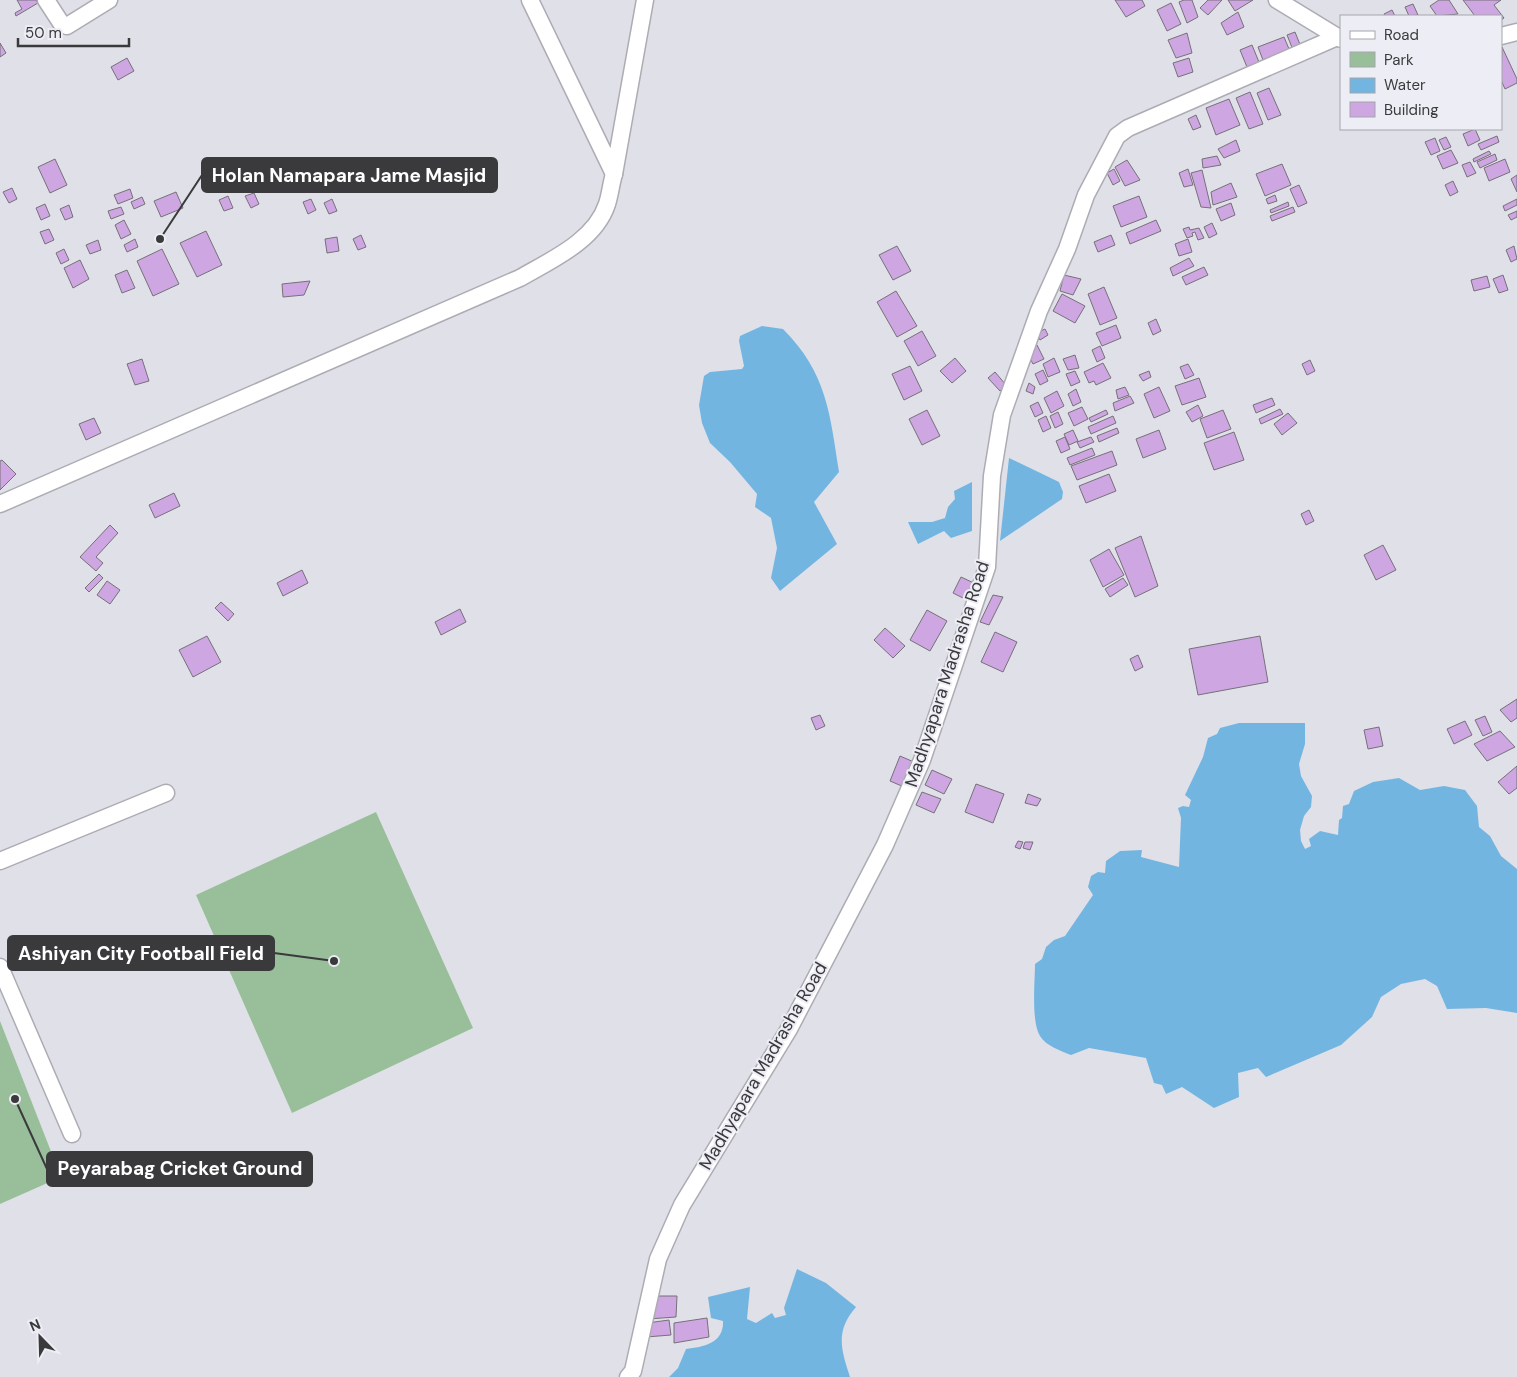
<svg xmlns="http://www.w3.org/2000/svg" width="1517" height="1377" viewBox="0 0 1517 1377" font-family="'DM Sans',sans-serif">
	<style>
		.green { fill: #98bf9a }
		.water { fill: #73b5e1 }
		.building { fill: #cda6e2; stroke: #767178 }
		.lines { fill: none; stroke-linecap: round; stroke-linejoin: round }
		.street-casing { stroke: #adacb4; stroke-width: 19 }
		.street { stroke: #fff; stroke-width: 16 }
		.labels { text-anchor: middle; stroke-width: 4; stroke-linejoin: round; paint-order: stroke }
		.street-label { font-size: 18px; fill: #3a3a3d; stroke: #ededf5 }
		.leader { fill: none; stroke: #3a3a3d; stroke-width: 2 }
		.callout-dot { fill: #3a3a3d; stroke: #ededf5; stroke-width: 2 }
		.callout { fill: #3a3a3d; stroke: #3a3a3d; stroke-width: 2 }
		.callout-label { font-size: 19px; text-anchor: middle; font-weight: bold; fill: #fff }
	</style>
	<rect width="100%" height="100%" fill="#e0e0e8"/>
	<g class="green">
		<polygon points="376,812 473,1028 292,1113 196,895"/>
		<polygon points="0,1021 61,1177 0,1204"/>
	</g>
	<g class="water">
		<path d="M762,326l21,3c44,44 47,85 56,143l-25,30 23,42 -57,47 -9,-13 6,-30 -6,-30 -16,-11 2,-13 -27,-32 -20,-19 -8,-20 -3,-18 5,-29 6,-4 32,-3 2,-3 -5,-25 1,-5z"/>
		<polygon points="1009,458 1059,482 1063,492 1062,499 1000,541"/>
		<polygon points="972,482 972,531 951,538 944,531 918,544 908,522 932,522 945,518 948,507 955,499 954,491"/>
		<path d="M1239,723h66v21l-6,20 2,12 11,20 -1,11 -7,9 -4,14 1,11 4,8 6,-3 -2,-7 11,-8 18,4 1,-15 3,-2 1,-12 6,-2 5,-13 19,-9 26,-4 21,12 24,-4 21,4 12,16 2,21 11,9 11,20 16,13v144l-31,-5 -39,1 -10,-23 -12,-7 -24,5 -20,13 -9,20 -31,28 -75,32 -8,-9 -20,5 1,24 -25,11 -32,-21 -16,7 -4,-9 -8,-2 -8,-25 -57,-10 -18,7c-10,-4 -25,-9 -31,-19 -9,-15 -5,-54 -5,-72l7,-5 4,-12 8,-7 11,-4 28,-41 -5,-8 3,-11 7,-4 7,1 1,-12 14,-10 22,-1 -1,7 38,10 2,-49 -3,-10 5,-2 6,1 2,-7 -6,-5 18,-38 5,-19 9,-4 3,-6z"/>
		<path d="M797,1269l29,14 30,24c-21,24 -15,42 -6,70h-181l9,-9 8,-19c18,-2 38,-6 37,-28l-12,-3 -3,-21 42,-10 -3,32 9,4 16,-10 3,5 11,-3 -2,-7z"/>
	</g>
	<g class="building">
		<polygon points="17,0 36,0 38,3 16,16 15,13 22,9"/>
		<polygon points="1115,0 1142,0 1145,6 1126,17"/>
		<polygon points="1184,0 1192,0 1198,17 1187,23 1179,2"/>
		<polygon points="1208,0 1222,0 1208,15 1200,8"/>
		<polygon points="1228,0 1253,0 1235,11"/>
		<polygon points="1439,0 1449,0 1458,14 1437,16 1430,6"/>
		<polygon points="1463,0 1501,0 1494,5 1504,18 1501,20 1501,16 1475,16"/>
		<polygon points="1171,3 1181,24 1167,31 1157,10"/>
		<polygon points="1413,4 1418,15 1409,16 1405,7"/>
		<polygon points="1392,10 1395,16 1385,16 1384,14"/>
		<polygon points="1238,12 1244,27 1227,35 1221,23"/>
		<polygon points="1295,32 1301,47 1293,50 1287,35"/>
		<polygon points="1187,33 1192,53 1176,58 1168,40"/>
		<polygon points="1284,37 1289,49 1263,60 1258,47"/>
		<polygon points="0,43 6,53 0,57"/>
		<polygon points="1252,45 1261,67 1249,72 1240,50"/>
		<polygon points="1502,47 1517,79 1517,83 1505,89 1501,80"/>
		<polygon points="127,58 134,71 118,80 111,67"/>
		<polygon points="1189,58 1193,72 1178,77 1173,63"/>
		<polygon points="1269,88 1281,115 1268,120 1257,93"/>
		<polygon points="1250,92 1263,124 1249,129 1236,98"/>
		<polygon points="1229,99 1240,125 1216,135 1206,108"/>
		<polygon points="1196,115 1201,127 1193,130 1188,119"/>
		<polygon points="1475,129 1480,140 1468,146 1463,134"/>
		<polygon points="1497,136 1499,142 1481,150 1478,144"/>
		<polygon points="1446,137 1451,147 1444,150 1439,140"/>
		<polygon points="1435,138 1440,151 1431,155 1425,142"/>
		<polygon points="1236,140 1240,151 1224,158 1218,149"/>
		<polygon points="1451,150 1458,163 1443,169 1437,156"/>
		<polygon points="1489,151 1491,154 1474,162 1473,159"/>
		<polygon points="1495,154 1497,160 1480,168 1477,162"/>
		<polygon points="1217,156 1221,165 1203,168 1202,159"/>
		<polygon points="55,159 67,185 50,193 38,167"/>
		<polygon points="1505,159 1510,172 1489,181 1484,168"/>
		<polygon points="1127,160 1140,180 1125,186 1115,167"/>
		<polygon points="1470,162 1476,173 1467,177 1462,165"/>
		<polygon points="1282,164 1291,185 1265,196 1256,174"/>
		<polygon points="1114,169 1120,181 1113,185 1107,173"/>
		<polygon points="1188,169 1193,185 1184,187 1179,173"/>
		<polygon points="1202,170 1211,208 1201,207 1191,173"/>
		<polygon points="1517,175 1517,192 1511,179"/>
		<polygon points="1453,181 1458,192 1450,196 1445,185"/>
		<polygon points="1231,183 1237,197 1213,205 1211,192"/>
		<polygon points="1299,185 1307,203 1298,207 1290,189"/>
		<polygon points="12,188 17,199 9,203 3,192"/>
		<polygon points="130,189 133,198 118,204 114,195"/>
		<polygon points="176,192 183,208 161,217 154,201"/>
		<polygon points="254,193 259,204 251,208 245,196"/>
		<polygon points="1275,195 1277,201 1268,204 1266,199"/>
		<polygon points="228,196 233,208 224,211 219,200"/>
		<polygon points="1139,196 1147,217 1121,227 1113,206"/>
		<polygon points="142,197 145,204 134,209 131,202"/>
		<polygon points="311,199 316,210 308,214 303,202"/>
		<polygon points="332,199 337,211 329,214 324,203"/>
		<polygon points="1517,199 1517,205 1505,211 1503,206"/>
		<polygon points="1288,202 1289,206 1271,213 1270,210"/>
		<polygon points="1231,203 1235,215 1221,221 1216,209"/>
		<polygon points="45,204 50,216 41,220 36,208"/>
		<polygon points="69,205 73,217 65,220 60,209"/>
		<polygon points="121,207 124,214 111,219 108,211"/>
		<polygon points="1293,207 1295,212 1272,221 1270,216"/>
		<polygon points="1517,211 1517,217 1511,220 1508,215"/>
		<polygon points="124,220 131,234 121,239 115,225"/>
		<polygon points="1156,220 1161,231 1130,244 1126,233"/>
		<polygon points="1212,223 1217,234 1209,238 1204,227"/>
		<polygon points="1189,227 1190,230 1199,228 1204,238 1198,240 1195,232 1192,233 1193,236 1187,238 1183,229"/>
		<polygon points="49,229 54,240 45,244 40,232"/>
		<polygon points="206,231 222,265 197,277 180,243"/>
		<polygon points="361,235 366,247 358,250 353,239"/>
		<polygon points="1111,235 1115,245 1098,252 1094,242"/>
		<polygon points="337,237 339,251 327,253 325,239"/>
		<polygon points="135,239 138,247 127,252 124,245"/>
		<polygon points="1188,239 1192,252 1179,256 1175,244"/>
		<polygon points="98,240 101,250 90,254 86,245"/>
		<polygon points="897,246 911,271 893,280 879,255"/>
		<polygon points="1514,246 1517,259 1511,262 1506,250"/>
		<polygon points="64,249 69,260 61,264 56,253"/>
		<polygon points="162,249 179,284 153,296 137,261"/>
		<polygon points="1189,258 1194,266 1173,276 1170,268"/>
		<polygon points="80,260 89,279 73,288 64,268"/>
		<polygon points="1204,267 1208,275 1186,285 1182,277"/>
		<polygon points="127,270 135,288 122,293 115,275"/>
		<polygon points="1064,275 1081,279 1073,295 1060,291"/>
		<polygon points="1503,275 1508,290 1499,293 1493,279"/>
		<polygon points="1487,276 1490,287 1474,291 1471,280"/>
		<polygon points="310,281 304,295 283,297 282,284"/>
		<polygon points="1104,287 1117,318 1100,325 1088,294"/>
		<polygon points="896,291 917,326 897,337 877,302"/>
		<polygon points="1062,294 1085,306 1075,323 1053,311"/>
		<polygon points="1156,319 1161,331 1153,335 1148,323"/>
		<polygon points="1116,325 1121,338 1102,346 1096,333"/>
		<polygon points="1045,329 1048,335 1040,340 1036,333"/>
		<polygon points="922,331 936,356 918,366 904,341"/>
		<polygon points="1037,345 1044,359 1033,364 1026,351"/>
		<polygon points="1100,346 1105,358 1097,362 1092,350"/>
		<polygon points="1075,355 1079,368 1068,370 1063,359"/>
		<polygon points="955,358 966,371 952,383 940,371"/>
		<polygon points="1054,358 1060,372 1048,377 1043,364"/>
		<polygon points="142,359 149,381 135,385 127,364"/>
		<polygon points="1310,360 1315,371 1307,375 1302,364"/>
		<polygon points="1103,363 1111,378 1096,385 1094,381 1089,383 1084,372"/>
		<polygon points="1188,364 1194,375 1185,379 1180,367"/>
		<polygon points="910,366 922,391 904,400 892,374"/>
		<polygon points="1043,370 1048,381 1040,385 1035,374"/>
		<polygon points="1075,371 1080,382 1071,386 1066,374"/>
		<polygon points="1149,371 1151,377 1143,381 1139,375"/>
		<polygon points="995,372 1006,385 1000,391 988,378"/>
		<polygon points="1199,378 1206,397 1182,405 1175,386"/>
		<polygon points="1029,383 1035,387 1033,394 1026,391"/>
		<polygon points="1125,387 1129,395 1118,399 1116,390"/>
		<polygon points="1159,387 1170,411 1154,418 1144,394"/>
		<polygon points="1076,389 1081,402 1073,406 1068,394"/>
		<polygon points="1057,391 1064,406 1051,413 1044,398"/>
		<polygon points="1130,396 1134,403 1115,411 1113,403"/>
		<polygon points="1272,398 1275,405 1256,413 1253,405"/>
		<polygon points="1038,402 1043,413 1035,417 1030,406"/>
		<polygon points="1198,405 1203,416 1192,422 1186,412"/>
		<polygon points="1082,407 1088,419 1074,426 1068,413"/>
		<polygon points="1280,409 1283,414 1261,424 1259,419"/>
		<polygon points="927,410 940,436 922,445 909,419"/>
		<polygon points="1106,410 1108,414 1091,422 1089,418"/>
		<polygon points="1223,410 1231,429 1207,438 1200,419"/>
		<polygon points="1058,412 1063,424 1055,428 1050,416"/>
		<polygon points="1288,413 1297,423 1282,435 1274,424"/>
		<polygon points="1046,416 1051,428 1043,432 1038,420"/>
		<polygon points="1113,416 1116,423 1091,434 1088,427"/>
		<polygon points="94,418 101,433 86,440 79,424"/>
		<polygon points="1117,428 1119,433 1099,442 1097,436"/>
		<polygon points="1073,430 1078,441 1069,445 1064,434"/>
		<polygon points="1159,430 1166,449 1143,458 1136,439"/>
		<polygon points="1234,432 1244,460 1214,470 1204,443"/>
		<polygon points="1065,437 1070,449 1061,453 1056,441"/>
		<polygon points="1091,437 1094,442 1080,448 1077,442"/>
		<polygon points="1092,448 1095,455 1070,465 1067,458"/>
		<polygon points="1112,451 1117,465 1077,480 1071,466"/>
		<polygon points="2,460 16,474 0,490 0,461"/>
		<polygon points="1109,474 1116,491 1086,503 1079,486"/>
		<polygon points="174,493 180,506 155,518 149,505"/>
		<polygon points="1309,510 1314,521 1306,525 1301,514"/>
		<polygon points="110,525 118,533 96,557 103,563 96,571 80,557"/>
		<polygon points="1141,536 1158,586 1135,597 1115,548"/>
		<polygon points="1383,545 1396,570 1376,580 1364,555"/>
		<polygon points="1109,549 1124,575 1103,587 1090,560"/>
		<polygon points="302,570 308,583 283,596 277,583"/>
		<polygon points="99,574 103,578 89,592 85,588"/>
		<polygon points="961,577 976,584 967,600 953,593"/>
		<polygon points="1123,578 1128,585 1110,597 1105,589"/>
		<polygon points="107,581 120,590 110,604 97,595"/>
		<polygon points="993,595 1003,597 989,625 980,622"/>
		<polygon points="221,602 234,614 228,621 215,608"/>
		<polygon points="460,609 466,622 441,635 435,622"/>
		<polygon points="927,610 947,621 930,651 910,640"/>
		<polygon points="885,628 905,646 893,658 874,640"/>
		<polygon points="995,632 1017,642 1003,672 981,662"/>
		<polygon points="207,636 221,662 193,677 179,650"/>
		<polygon points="1260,636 1268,682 1198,695 1189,649"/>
		<polygon points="1138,655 1143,667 1135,671 1130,659"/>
		<polygon points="1517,699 1517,718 1511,722 1500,710"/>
		<polygon points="820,715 825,726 816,730 811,718"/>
		<polygon points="1485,716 1492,732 1483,736 1475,720"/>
		<polygon points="1465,721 1472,735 1454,744 1447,729"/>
		<polygon points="1379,727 1383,746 1368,749 1364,730"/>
		<polygon points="1500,731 1515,747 1487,761 1474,744"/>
		<polygon points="900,756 914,762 904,787 890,781"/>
		<polygon points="1517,766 1517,788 1509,794 1498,782"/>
		<polygon points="932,770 952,779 944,794 925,785"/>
		<polygon points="976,784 1004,794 993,823 965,812"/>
		<polygon points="922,792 941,799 934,813 916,805"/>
		<polygon points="1028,794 1041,799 1037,806 1025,803"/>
		<polygon points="1018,841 1023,842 1020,849 1015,847"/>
		<polygon points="1025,842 1033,842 1030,850 1023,848"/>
		<polygon points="652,1296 677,1296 676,1317 648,1319"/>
		<polygon points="707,1318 709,1337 674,1343 674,1323"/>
		<polygon points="669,1320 671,1335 646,1337 647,1323"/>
	</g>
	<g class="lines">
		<g class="street-casing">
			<g id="street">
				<polyline points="46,0 61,23 67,26 109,0"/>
				<polyline points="530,0 614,174 645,0"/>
				<polyline points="1277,0 1341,39"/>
				<polyline points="1501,36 1517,32"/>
				<path d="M0,504l520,-226c31,-18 75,-37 87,-74 3,-9 4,-20 7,-30"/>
				<polyline points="0,861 166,793"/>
				<polyline points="0,967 72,1134"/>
				<polyline points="628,1377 633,1371 658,1259 682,1205 789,1029 885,845 922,760 987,567 992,476 1002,415 1039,311 1067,249 1086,195 1117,136 1128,128 1335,38"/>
			</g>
		</g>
		<use href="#street" class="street"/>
	</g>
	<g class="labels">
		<g class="street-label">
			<text transform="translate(947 674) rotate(-72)" y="6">Madhyapara Madrasha Road</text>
			<text transform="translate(763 1066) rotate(-60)" y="6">Madhyapara Madrasha Road</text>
		</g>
	</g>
	<path class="leader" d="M160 239L202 175M334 961L274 953M15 1099L47 1169"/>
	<g class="callout-dot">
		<circle cx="160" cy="239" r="5"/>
		<circle cx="334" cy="961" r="5"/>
		<circle cx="15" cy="1099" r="5"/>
	</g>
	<g class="callout">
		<rect x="202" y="158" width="295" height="34" rx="5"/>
		<rect x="8" y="936" width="266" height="34" rx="5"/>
		<rect x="47" y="1152" width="265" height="34" rx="5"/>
	</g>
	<g class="callout-label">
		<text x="349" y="182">Holan Namapara Jame Masjid</text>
		<text x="141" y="960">Ashiyan City Football Field</text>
		<text x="180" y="1175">Peyarabag Cricket Ground</text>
	</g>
	<rect x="1340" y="15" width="162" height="115" fill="#ededf5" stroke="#a5a5ab"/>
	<rect x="1350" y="31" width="25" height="8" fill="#ffffff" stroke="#a5a5ab"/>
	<text x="1384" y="40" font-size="15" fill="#3a3a3d">Road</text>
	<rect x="1350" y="52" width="25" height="15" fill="#98bf9a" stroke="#a5a5ab"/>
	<text x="1384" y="65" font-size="15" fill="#3a3a3d">Park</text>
	<rect x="1350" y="78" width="25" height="15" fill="#73b5e1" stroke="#a5a5ab"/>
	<text x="1384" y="90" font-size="15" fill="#3a3a3d">Water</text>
	<rect x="1350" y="102" width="25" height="15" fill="#cda6e2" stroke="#a5a5ab"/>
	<text x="1384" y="115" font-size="15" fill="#3a3a3d">Building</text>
	<g transform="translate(40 1337) rotate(337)" stroke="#ededf5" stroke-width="4" paint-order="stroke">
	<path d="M0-4L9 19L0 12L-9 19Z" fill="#3a3a3d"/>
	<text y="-8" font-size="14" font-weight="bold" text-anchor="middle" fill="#3a3a3d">N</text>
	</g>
	<path d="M18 38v8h111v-8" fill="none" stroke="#3a3a3d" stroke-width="2.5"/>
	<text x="25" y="38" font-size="15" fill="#3a3a3d" stroke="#ededf5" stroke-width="4" paint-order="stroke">50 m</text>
</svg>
